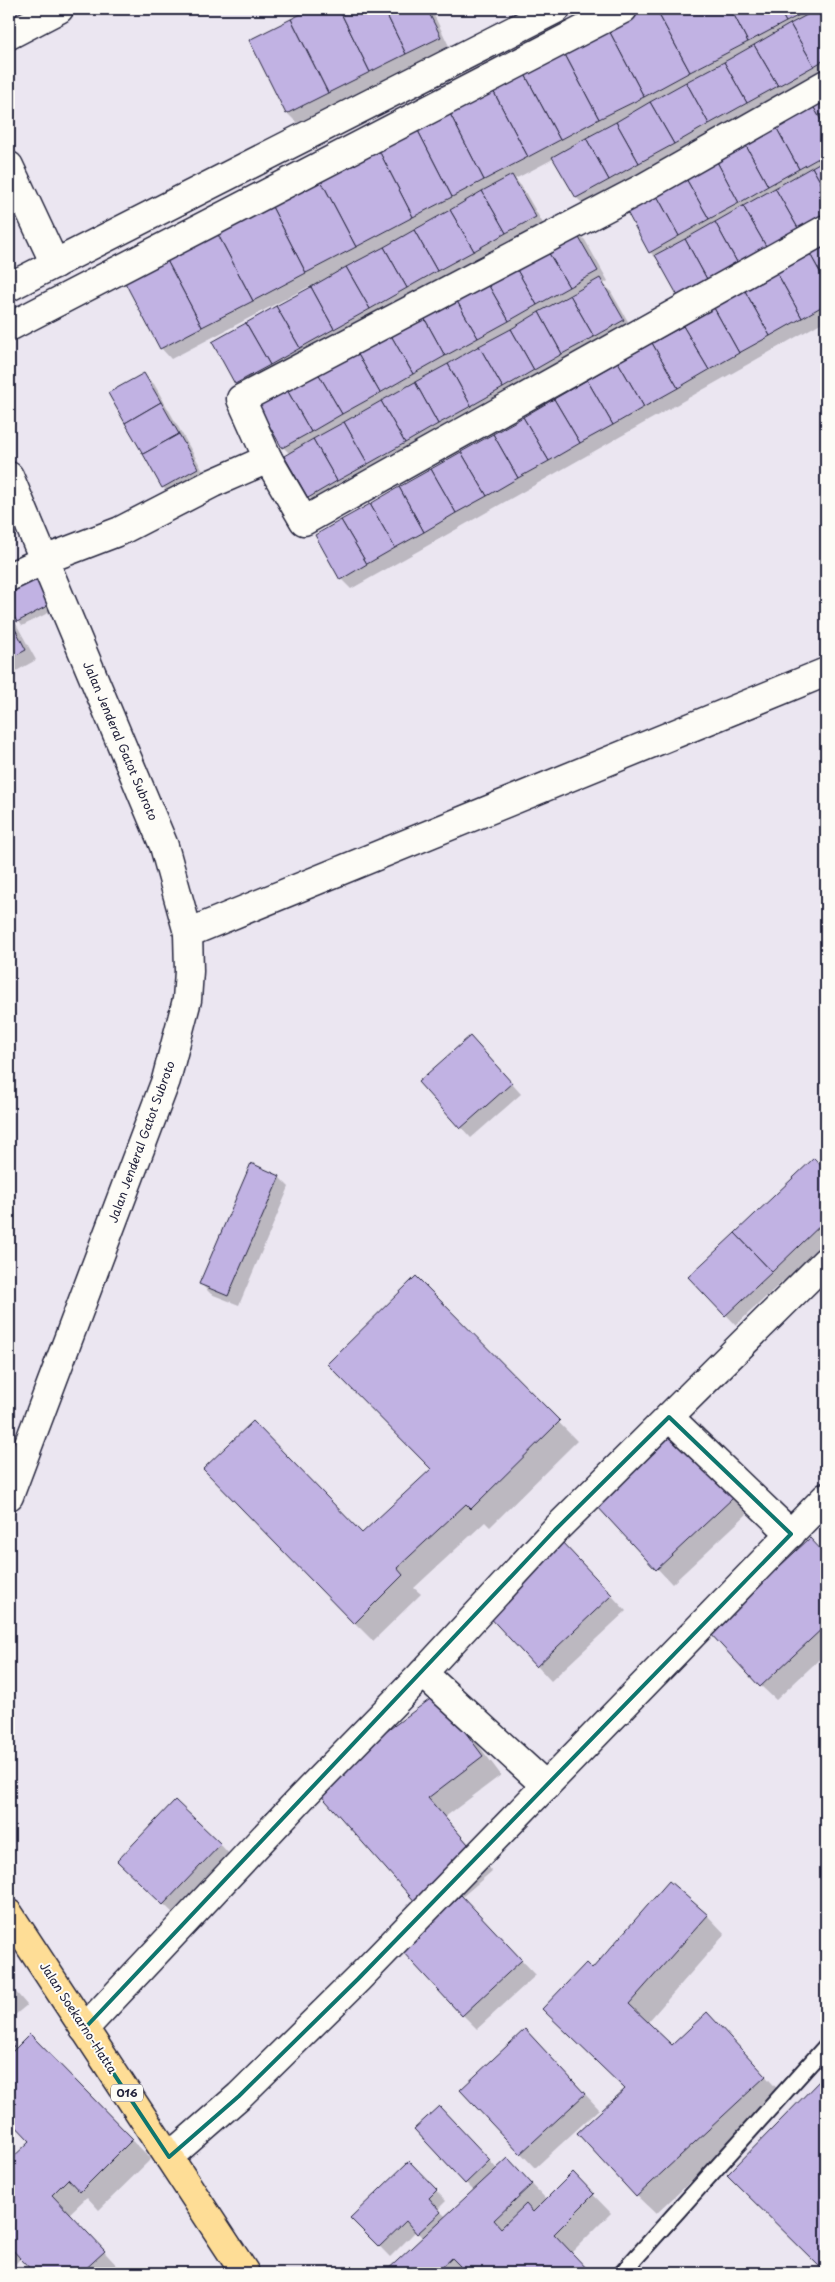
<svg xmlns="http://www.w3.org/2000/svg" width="835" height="2282" viewBox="0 0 835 2282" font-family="'Playpen Sans',sans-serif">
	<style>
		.shadow { fill: #0003 }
		.building { fill: #c1b2e3; stroke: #22223b }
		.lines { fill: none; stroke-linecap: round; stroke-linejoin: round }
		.lane-casing { stroke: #22223b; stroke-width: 19 }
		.street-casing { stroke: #22223b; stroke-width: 31 }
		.secondary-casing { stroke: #22223b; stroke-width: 31 }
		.primary-casing { stroke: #22223b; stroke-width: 31 }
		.lane { stroke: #fdfcf7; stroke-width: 15 }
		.street { stroke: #fdfcf7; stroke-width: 28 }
		.secondary { stroke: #fdfcf7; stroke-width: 28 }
		.primary { stroke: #fedd96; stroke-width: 28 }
		.marked { fill: none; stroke: #0f766e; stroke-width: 4; stroke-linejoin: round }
		.labels { text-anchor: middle; stroke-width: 4; stroke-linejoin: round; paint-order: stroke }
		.shield { fill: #fdfcf7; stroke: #646373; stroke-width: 1 }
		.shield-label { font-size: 11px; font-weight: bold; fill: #22223b }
		.street-label { font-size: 12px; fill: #22223b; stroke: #fdfcf7 }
	</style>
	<rect width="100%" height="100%" fill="#ebe6f1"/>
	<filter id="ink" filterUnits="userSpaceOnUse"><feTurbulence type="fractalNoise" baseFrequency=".02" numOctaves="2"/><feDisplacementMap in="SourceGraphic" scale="10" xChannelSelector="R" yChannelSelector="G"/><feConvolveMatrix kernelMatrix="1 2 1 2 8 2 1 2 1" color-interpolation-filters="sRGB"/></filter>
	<g filter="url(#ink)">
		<g class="shadow">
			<polygon points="314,9 431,9 450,48 297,123 287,113 251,40"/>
			<polygon points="635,9 826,9 826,75 587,208 577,198 555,158 515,179 522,187 545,227 246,393 236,383 311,289 310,286 171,359 161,348"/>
			<polygon points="826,99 826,231 660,262 650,252"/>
			<polygon points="574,230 585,240 608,281 603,284 610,290 633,330 319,507 309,497 290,454 283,447"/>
			<polygon points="826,247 826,320 351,589 341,579 316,535"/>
			<polygon points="143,374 154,384 207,478 173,498 163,487 109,394"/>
			<polygon points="33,575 54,610 22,626 9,605 9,588"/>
			<polygon points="9,611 36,660 9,675"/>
			<polygon points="480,1048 521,1094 471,1138 420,1082"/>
			<polygon points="814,1159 826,1172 826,1249 787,1286 783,1281 736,1325 690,1277"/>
			<polygon points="279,1177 289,1187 239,1305 211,1294 201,1284"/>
			<polygon points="416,1278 577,1441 490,1527 485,1522 414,1588 421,1594 373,1641 355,1623 433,1469"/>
			<polygon points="688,1450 747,1514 672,1584 598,1505"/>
			<polygon points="810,1540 826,1556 826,1653 776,1700 761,1686"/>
			<polygon points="576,1557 626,1611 551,1681 537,1666"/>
			<polygon points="455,1714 501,1775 445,1817 492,1871 462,1897 536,1975 477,2029 463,2015 435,1920 320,1792"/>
			<polygon points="220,1844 230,1855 174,1914 129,1871"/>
			<polygon points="707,1915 725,1934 647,2023 672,2047 725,2032 783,2095 656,2214 637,2196 626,2089 592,1970"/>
			<polygon points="9,1984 27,2005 9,2020"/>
			<polygon points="30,2036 151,2159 99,2210 87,2197 69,2214 122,2271 119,2273 36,2273 21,2258 9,2270 9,2163 32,2141 9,2117 9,2041 16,2049"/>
			<polygon points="539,2045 599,2109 535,2168 461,2090"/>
			<polygon points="826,2076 826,2271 729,2175"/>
			<polygon points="449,2117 497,2169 526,2178 547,2200 573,2174 611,2213 571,2253 590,2273 386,2273 423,2238 416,2231 390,2257 352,2218 409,2163 446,2201 438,2209 446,2217 474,2191 466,2183"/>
		</g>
		<g class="building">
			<polygon points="311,9 339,9 370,72 328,93 291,19"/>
			<polygon points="339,9 384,9 406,54 370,72"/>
			<polygon points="384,9 427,9 441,37 406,54"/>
			<polygon points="633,9 656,9 690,72 644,97 605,23"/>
			<polygon points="656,9 731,9 748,42 690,72"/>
			<polygon points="731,9 779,9 786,22 748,42"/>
			<polygon points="779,9 811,9 786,22"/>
			<polygon points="818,9 824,9 826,13 826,59 814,66 790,24"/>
			<polygon points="291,19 328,93 286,114 249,40"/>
			<polygon points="605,23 644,97 599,119 561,47"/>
			<polygon points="790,24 814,66 778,86 754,45"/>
			<polygon points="754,45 778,86 747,103 724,62"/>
			<polygon points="561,47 599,119 560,140 521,67"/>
			<polygon points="724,62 747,103 709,124 686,82"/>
			<polygon points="521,67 560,140 528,157 489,83"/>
			<polygon points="686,82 709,124 674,144 650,102"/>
			<polygon points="489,83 528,157 484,180 446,106"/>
			<polygon points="826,98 826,129 813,106"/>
			<polygon points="650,102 674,144 639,163 616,122"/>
			<polygon points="446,106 484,180 452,197 414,123"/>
			<polygon points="813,106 826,129 826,154 799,169 776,127"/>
			<polygon points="616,122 639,163 609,180 586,138"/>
			<polygon points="414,123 452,197 413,217 375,143"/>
			<polygon points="776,127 799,169 768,186 745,144"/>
			<polygon points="586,138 609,180 576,198 552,157"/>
			<polygon points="375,143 413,217 356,247 317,173"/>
			<polygon points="745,144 768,186 739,203 716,160"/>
			<polygon points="826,159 826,192 812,167"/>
			<polygon points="716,160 739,203 709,219 685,177"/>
			<polygon points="812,167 826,192 826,215 799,230 775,188"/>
			<polygon points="317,173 356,247 306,273 268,199"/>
			<polygon points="512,175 536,217 506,233 482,191"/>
			<polygon points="685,177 709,219 679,236 656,194"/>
			<polygon points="775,188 799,230 767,248 743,206"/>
			<polygon points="482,191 506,233 474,251 450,210"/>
			<polygon points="656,194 679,236 649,253 626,210"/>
			<polygon points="268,199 306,273 253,301 214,227"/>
			<polygon points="743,206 767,248 738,264 715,222"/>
			<polygon points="450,210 474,251 437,271 414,230"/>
			<polygon points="715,222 738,264 708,281 685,239"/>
			<polygon points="214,227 253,301 202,327 163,253"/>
			<polygon points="574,229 598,271 569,287 544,245"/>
			<polygon points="414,230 437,271 407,288 384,247"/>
			<polygon points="685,239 708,281 679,298 655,255"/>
			<polygon points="544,245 569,287 537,305 513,263"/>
			<polygon points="826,245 826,283 810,254"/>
			<polygon points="384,247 407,288 370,309 346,267"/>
			<polygon points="163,253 202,327 160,349 121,275"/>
			<polygon points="810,254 826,283 826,304 802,318 777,273"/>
			<polygon points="513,263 537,305 509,321 485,279"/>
			<polygon points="346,267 370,309 334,329 311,287"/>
			<polygon points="777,273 802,318 770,336 745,291"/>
			<polygon points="600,278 624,320 594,337 570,295"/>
			<polygon points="485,279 509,321 478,338 454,296"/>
			<polygon points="311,287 334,329 300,348 276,306"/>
			<polygon points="745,291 770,336 739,353 714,308"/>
			<polygon points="570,295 594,337 562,354 539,312"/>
			<polygon points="454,296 478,338 445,356 422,314"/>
			<polygon points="276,306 300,348 270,365 246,323"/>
			<polygon points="714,308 739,353 709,370 683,326"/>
			<polygon points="539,312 562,354 534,370 511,329"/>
			<polygon points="422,314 445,356 413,374 389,332"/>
			<polygon points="246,323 270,365 235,384 212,342"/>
			<polygon points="683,326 709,370 678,388 652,343"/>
			<polygon points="511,329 534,370 503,388 479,346"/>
			<polygon points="389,332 413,374 380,393 356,351"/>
			<polygon points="652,343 678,388 644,407 618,362"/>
			<polygon points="479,346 503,388 471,406 448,364"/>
			<polygon points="356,351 380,393 342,414 318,373"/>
			<polygon points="618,362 644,407 613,425 587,380"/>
			<polygon points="448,364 471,406 438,424 415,382"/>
			<polygon points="144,373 161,402 125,423 108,393"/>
			<polygon points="318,373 342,414 311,432 287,390"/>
			<polygon points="587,380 613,425 580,443 554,399"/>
			<polygon points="415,382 438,424 405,443 381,401"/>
			<polygon points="287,390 311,432 282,448 258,406"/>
			<polygon points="554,399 580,443 549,461 523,417"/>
			<polygon points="381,401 405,443 368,464 344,422"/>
			<polygon points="161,402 179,434 143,454 125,423"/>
			<polygon points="523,417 549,461 518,478 493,434"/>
			<polygon points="344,422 368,464 337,481 313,439"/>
			<polygon points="179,434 198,468 162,488 143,454"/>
			<polygon points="493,434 518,478 487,496 461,452"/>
			<polygon points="313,439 337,481 308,498 284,456"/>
			<polygon points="461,452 487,496 456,513 431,469"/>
			<polygon points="431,469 456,513 424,532 399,487"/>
			<polygon points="399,487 424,532 395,548 370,504"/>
			<polygon points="370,504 395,548 367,564 341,520"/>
			<polygon points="341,520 367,564 340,580 315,535"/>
			<polygon points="33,574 49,605 17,622 9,607 9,586"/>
			<polygon points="9,617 26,650 9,659"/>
			<polygon points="470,1036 512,1083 460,1129 418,1082"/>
			<polygon points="814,1158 826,1171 826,1220 772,1272 735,1233"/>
			<polygon points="251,1163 280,1176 228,1296 199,1284"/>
			<polygon points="735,1233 772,1272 725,1316 688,1277"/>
			<polygon points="416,1276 560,1421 471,1509 466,1504 397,1568 403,1575 354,1624 203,1469 253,1421 362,1533 431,1469 327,1364"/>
			<polygon points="673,1434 733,1498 656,1570 596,1505"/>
			<polygon points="810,1538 826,1555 826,1625 760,1687 709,1632"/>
			<polygon points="561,1541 612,1595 536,1667 485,1612"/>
			<polygon points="437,1694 483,1756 428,1798 475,1852 417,1904 318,1792 352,1757"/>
			<polygon points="175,1800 221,1844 163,1905 117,1861"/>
			<polygon points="669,1881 708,1915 629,2004 672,2045 707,2012 766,2076 636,2197 577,2133 625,2089 542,2009 586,1963 592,1969"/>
			<polygon points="461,1895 522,1960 462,2016 401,1950"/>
			<polygon points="525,2029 585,2094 520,2154 460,2090"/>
			<polygon points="30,2034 133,2139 80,2192 68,2179 52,2195 105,2251 81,2273 34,2273 9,2246 9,2161 30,2141 9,2119 9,2055"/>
			<polygon points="9,2040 14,2046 9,2051"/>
			<polygon points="826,2074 826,2273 727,2175"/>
			<polygon points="439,2106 490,2160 465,2184 414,2129"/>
			<polygon points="508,2158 532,2184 494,2220 501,2228 526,2204 533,2212 573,2172 594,2194 554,2234 591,2273 452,2273 460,2266 452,2258 436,2273 384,2273"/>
			<polygon points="409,2161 437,2190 429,2198 441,2212 417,2234 406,2221 379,2247 350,2218"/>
		</g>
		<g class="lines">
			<g class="lane-casing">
				<polyline id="lane" points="622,2273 826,2046"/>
			</g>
			<g class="street-casing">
				<g id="street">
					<polyline points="9,35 59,9"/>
					<polyline points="9,166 55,264"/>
					<polyline points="9,287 556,9"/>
					<polyline points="9,327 623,9"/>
					<polyline points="268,459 304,521 826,229"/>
					<polyline points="9,577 44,560 120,531 213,483 268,459 241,399 643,188 826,84"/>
					<polyline points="188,933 826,672"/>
					<polyline points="669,1417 791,1534"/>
					<polyline points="423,1673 546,1786"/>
					<polyline points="84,2029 301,1798 423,1673 555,1530 826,1261"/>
					<polyline points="169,2157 239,2096 358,1979 826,1497"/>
				</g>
			</g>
			<g class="secondary-casing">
				<polyline id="secondary" points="9,476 164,846 188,933 189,971 187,1000 166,1080 9,1496"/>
			</g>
			<g class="primary-casing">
				<polyline id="primary" points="9,1914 245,2273"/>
			</g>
			<use href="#lane" class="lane"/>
			<use href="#street" class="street"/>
			<use href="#secondary" class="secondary"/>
			<use href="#primary" class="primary"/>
		</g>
	</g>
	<path class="marked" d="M669,1417l122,117 -433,445 -119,117 -70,61 -85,-128 471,-499z"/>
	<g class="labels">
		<rect class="shield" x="111" y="2084.5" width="32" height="17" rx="4"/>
		<g class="shield-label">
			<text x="127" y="2097">016</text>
		</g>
		<g class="street-label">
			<text transform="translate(120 741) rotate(67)" y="4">Jalan Jenderal Gatot Subroto</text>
			<text transform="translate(142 1142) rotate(-70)" y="4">Jalan Jenderal Gatot Subroto</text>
			<text transform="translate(78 2018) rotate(57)" y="4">Jalan Soekarno-Hatta</text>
		</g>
	</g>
	<rect width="835" height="2282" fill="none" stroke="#fdfcf7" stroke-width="30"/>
	<rect x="15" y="15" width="805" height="2252" fill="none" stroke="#22223b" stroke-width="2" filter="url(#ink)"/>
</svg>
